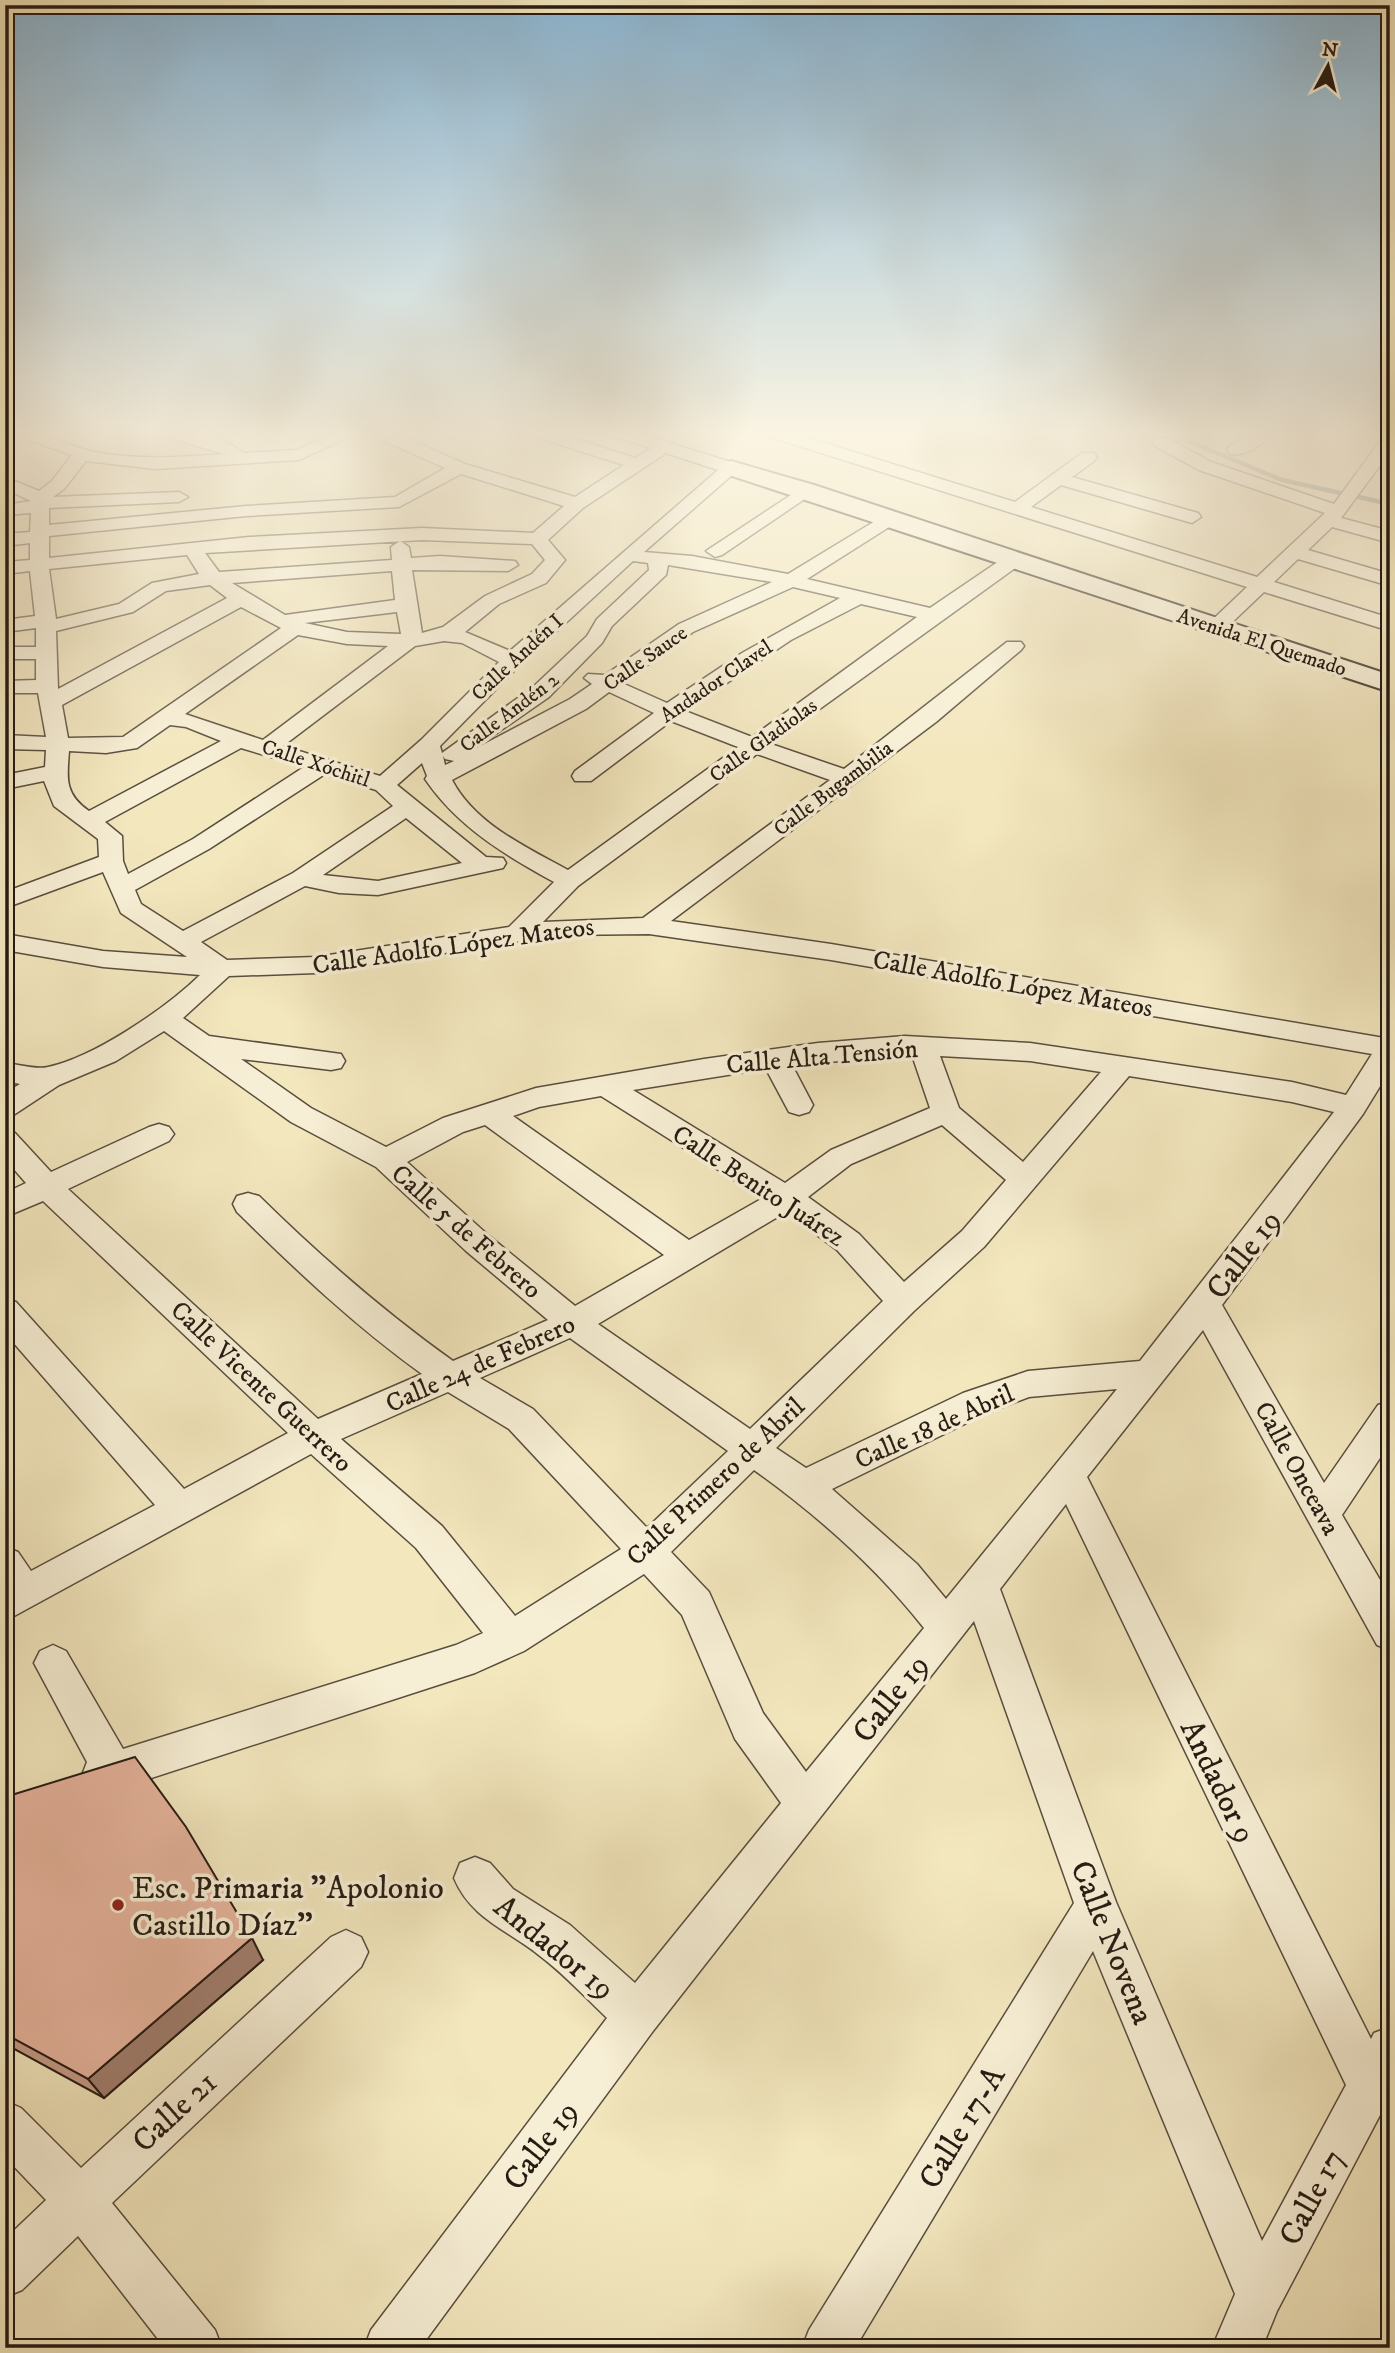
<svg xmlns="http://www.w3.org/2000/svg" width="1395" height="2353" viewBox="0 0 1395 2353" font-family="'IM FELL DW Pica',serif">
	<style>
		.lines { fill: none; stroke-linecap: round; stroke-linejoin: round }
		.stream { stroke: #707c79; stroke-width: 4.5 }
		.street-casing { stroke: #594e3e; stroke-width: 3 }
		.secondary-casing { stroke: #261b13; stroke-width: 4 }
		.street { fill: #f7efd5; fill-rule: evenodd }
		.secondary { fill: #f7efd5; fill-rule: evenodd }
		.wall { fill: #c69b87; stroke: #261b13; stroke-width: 2 }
		.shaded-wall { fill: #a17e6e; stroke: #261b13; stroke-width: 2 }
		.building { fill: #e6b49d; stroke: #261b13; stroke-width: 2 }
		.poi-dot { fill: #8f2418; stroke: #f7efd5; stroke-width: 2.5 }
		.labels { text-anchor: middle; stroke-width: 7; stroke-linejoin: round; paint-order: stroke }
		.far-street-label { font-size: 21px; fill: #261b13; stroke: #f7efd5 }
		.street-label { font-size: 26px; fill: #261b13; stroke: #f7efd5 }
		.near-street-label { font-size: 32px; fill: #261b13; stroke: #f7efd5 }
		.near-poi-label { font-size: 32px; fill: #261b13; stroke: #f7efd5; text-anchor: start }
	</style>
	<rect width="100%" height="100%" fill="#f3e7be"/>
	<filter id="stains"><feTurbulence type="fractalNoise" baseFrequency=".00286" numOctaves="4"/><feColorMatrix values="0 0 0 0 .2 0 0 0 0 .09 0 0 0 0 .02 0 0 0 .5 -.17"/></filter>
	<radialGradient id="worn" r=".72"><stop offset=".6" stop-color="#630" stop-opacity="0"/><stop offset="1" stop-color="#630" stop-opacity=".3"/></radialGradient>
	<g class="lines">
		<polyline class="stream" points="1085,431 1186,440 1282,480 1390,504"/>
		<g class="street-casing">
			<g id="street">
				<path d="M13,431c34,0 56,17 87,22 42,7 82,4 124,1l-54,-16v-7c23,0 56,7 73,22l53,-3 45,-19h21l-63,29 -144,9 -69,-8 -22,28 -11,8 126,-5 9,5 -9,5 -130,6v17l197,-19 149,-9 50,-29 -74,-33 -2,-4h21l75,33 110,33 49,-32 -95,-30 -2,-4h24l84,27 16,-10 -42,-13 -2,-4h24l106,33 3,4 -96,84 48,4 96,18 102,-62 9,6 -2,4 -90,57 123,29 78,-53h14l3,4 -3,4 -251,181 73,25 163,-127h14l3,4 -3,4 -85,72 -265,199 160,23 559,95v31l-27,44 -141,191 102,178 54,-78 12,-4v42l-48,72 48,82v53l-13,-5 -174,-315 -116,147 284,562 3,-6 16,-6v69l-113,215 -15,37h-50l23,-54 -142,-343 -238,397h-53l7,-18 265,-427 -100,-282 -321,410 -233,317h-56l7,-18 236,-312c-22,-21 -43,-44 -67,-62 -32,-26 -69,-37 -86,-78l6,-15 15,-6 15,6 23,26 57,36 65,58 146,-180 -46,-64 -53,-124 -38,-41 -120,77 -49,22 -373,121 -14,-5 -6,-14 5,-13 -53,-99 6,-12 13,-6 13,6 57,98 333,-104 27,-12 -67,-85 -105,-94 -306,167v-74l13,5 13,19 124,-66 -150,-172v-34l11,3 168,187 104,-56 -245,-232 -38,16v-24l21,-10 -21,-24v-29l10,3 36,39 98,-45 10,-3 10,3 5,7 -5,7 -101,48 250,230 104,-45c-67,-48 -126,-104 -185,-162l-4,-8 4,-8 11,-3 11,3c61,60 124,115 194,165l95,-41 -82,-69 -90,-84 -85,-45 -127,-91 -48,30 -57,24 -44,29 -10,3v-24l15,-9 -15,-3v-18c13,1 31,7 43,4 47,-10 118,-59 152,-92l-97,-8 -98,-17v-16l98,17 84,6 -66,-44 -18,-41 -98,36v-16l94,-35 -1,-18 -44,-33 -10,-25 -39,8v-14l40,-8 1,-17 -41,-1v-14l41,2 -8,-44h-33v-12l31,-1v-21h-31v-12h31v-19l-31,4v-12l30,-4 -5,-45 -25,3v-12l25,-2v-17l-25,3v-12l25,-2 1,-19 -26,2v-10l26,-4 -26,-12v-12l34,14 13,-10 20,-26 -57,-20zM666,453l52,17 -208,181 -45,-19 34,-28 47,-21 19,-23 -17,-20 35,-32zM461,474l103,32 -31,27 -111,-5 -173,9 -200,21v-22l197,-20 153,-9zM422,540l110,4 13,16 -13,14 -47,22 -42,31 -21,6 -10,-63 96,1 10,-6 -3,-4 -75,-5 -29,2 -2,-11 -9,-6 -9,6 1,13 -173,12 -14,-19zM187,555l12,19 -47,9 -33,21 -63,15 -7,-50zM633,561l15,2 1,7 -52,49 -10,17 -54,51 -91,66 -2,-7 77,-78zM668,565l104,17 -93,42 -74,51 -17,-1 -4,4 8,6 -22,15 -99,52 78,-54 53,-54 10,-17 54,-51zM392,571l3,29 -110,15 -53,-32zM210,585l17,13 -169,91 -2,-58 77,-19 33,-21zM793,587l47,11 -98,55 -75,50 -45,-20 71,-51zM861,604l56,13 -165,120 -67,-26 106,-71zM241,607l40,21 -158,109 -55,1 -6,-33zM397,612l4,22 -54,-2 -42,-9zM298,635l49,9 41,2 -125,94 -78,-26zM444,641l18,2 37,19 -78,78 -41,36 -97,-30 132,-100zM609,692l45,21 -79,58 -3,5 3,5h16l80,-60 67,26 -170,123c-42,-23 -93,-46 -116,-90l134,-71zM170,725l16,2 35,14 -132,70c-25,-17 -22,-33 -20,-60l37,2 31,-5zM241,748l63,19 -111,72 -65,35 -5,-13 -1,-25 -17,-14zM757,754l73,26 -187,138 -100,4 35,-36zM443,756l2,3 9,2 -9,4zM422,763l5,13 -2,3c32,47 78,75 129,103l-45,45 -193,30 -89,3 -26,-18 104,-56 34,7 39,2 125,-27 3,-5 -3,-5 -17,-1 -89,-72zM325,774l51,16 17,16 -100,67 -110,58 -42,-27 -6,-14 74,-41zM406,818l56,45 -84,18 -55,-6zM649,934l182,26 541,94 -26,41 -54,-13 -262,-39 -125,-7 -87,7 -114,16 -168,29 -93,30 -57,29 -75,-39 -70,-49 90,11 10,-2 4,-7 -4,-7 -132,-18 -26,-18 46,-42 87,-3 243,-38zM912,1055l18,53 -99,42 -46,33 -152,-93 133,-21 23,43 10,3 10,-3 4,-7 -21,-40zM940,1056l90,5 71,11 -78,90 -64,-54zM1129,1076l163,26 42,10 -194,249 -112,10 -65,22 -157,75 -30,-20 138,-137 70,-64zM601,1096l162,102 -74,42 -176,-124 26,-9zM485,1125l179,130 -89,51 -87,-71 -81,-73 56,-30zM942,1125l64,55 -44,51 -58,51 -45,-48 -51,-37 43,-33zM786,1212l51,38 46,51 -133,128 -152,-105zM570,1338l158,113 -81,77 -114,-119 -53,-31zM1117,1389l-171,210 -29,-35 -85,-75 155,-76 42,-16zM448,1392l61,37 112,120 -106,67 -73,-90 -101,-87zM754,1470c63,45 122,97 170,158l-118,144 -43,-59 -54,-121 -38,-40zM1066,1504l280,581 -84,156 -146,-339 -116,-313z"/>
				<polygon points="762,431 786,431 1015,502 1082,453 1094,453 1097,457 1094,461 1072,477 1198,513 1201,517 1192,523 1061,485 1031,507 1257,577 1325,513 1199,470 1155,446 1152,442 1155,438 1167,438 1211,462 1334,504 1384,436 1390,435 1390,452 1341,518 1390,531 1390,543 1332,527 1308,550 1390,574 1390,586 1298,559 1274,582 1390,618 1390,631 1264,592 1223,631 1209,631 1206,627 1209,623 1247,587 764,435"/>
				<path d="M1255,431h16c-5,13 -27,26 -41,23l-3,-4 3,-4z"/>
				<polygon points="806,485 815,490 812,494 722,555 715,557 706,551"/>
				<polygon points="346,1930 361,1937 368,1952 361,1967 112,2203 215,2330 222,2348 165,2348 78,2236 22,2290 5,2297 5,2239 46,2200 5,2157 5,2101 21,2108 81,2168 331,1937"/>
			</g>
		</g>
		<g class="secondary-casing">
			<polygon id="secondary" points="731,461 814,485 1390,675 1390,692 723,473 720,468 723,463"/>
		</g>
		<use href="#street" class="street"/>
		<use href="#secondary" class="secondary"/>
	</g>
	<polygon class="wall" points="5,1797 263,1960 104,2098 5,2044"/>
	<polygon class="shaded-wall" points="252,1938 263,1960 104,2098 88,2079"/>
	<polygon class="building" points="135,1757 186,1827 252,1938 88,2079 5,2034 5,1797"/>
	<linearGradient id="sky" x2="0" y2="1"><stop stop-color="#8bb8d7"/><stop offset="0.57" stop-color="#faf4e2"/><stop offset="1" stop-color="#faf4e2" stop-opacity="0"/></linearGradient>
	<rect width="1395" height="760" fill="url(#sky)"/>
	<circle class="poi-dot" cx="118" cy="1905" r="7"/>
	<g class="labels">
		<g class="far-street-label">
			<text transform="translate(1262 642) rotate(18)" y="7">Avenida El Quemado</text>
			<text transform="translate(517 657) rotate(-43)" y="7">Calle Andén I</text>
			<text transform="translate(645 658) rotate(-35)" y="7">Calle Sauce</text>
			<text transform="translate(716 681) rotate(-34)" y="7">Andador Clavel</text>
			<text transform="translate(509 712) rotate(-37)" y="7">Calle Andén 2</text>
			<text transform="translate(763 740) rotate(-36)" y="7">Calle Gladiolas</text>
			<text transform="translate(316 763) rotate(18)" y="7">Calle Xóchitl</text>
			<text transform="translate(833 788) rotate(-37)" y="7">Calle Bugambilia</text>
		</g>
		<g class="street-label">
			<text transform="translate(453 945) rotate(-8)" y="9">Calle Adolfo López Mateos</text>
			<text transform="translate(1013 983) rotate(10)" y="9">Calle Adolfo López Mateos</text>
			<text transform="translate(822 1056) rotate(-5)" y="9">Calle Alta Tensión</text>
			<text transform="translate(759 1185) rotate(33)" y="9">Calle Benito Juárez</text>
			<text transform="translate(467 1231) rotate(41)" y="9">Calle 5 de Febrero</text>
			<text transform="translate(480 1363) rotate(-24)" y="9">Calle 24 de Febrero</text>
			<text transform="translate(262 1386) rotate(43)" y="9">Calle Vicente Guerrero</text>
			<text transform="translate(934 1426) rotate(-24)" y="9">Calle 18 de Abril</text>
			<text transform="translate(1298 1468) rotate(61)" y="9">Calle Onceava</text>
			<text transform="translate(715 1481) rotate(-43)" y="9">Calle Primero de Abril</text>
		</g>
		<g class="near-street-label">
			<text transform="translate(1243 1254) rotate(-53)" y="11">Calle 19</text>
			<text transform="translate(890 1698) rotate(-52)" y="11">Calle 19</text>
			<text transform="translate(1219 1781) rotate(64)" y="11">Andador 9</text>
			<text transform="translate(1113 1942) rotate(68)" y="11">Calle Novena</text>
			<text transform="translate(555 1947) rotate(39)" y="11">Andador 19</text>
			<text transform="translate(174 2111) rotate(-43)" y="11">Calle 21</text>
			<text transform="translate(961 2127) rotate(-59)" y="11">Calle 17-A</text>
			<text transform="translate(540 2145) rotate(-53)" y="11">Calle 19</text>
			<text transform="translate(1311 2197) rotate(-62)" y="11">Calle 17</text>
		</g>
		<g class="near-poi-label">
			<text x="132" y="1898">Esc. Primaria "Apolonio<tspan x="132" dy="37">Castillo Díaz"</tspan></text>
		</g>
	</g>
	<rect width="1395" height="2353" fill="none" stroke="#f3e7be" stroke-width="28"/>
	<rect x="7" y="7" width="1381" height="2339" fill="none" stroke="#261b13" stroke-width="3.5"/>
	<rect x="14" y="14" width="1367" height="2325" fill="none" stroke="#261b13" stroke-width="2"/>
	<g transform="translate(1328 66) rotate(7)" stroke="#f7efd5" stroke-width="5" paint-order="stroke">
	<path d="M0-5L12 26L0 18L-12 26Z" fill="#261b13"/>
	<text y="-10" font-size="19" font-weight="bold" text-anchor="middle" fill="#261b13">N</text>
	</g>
	<rect width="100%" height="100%" filter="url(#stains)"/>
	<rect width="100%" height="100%" fill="url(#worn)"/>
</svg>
